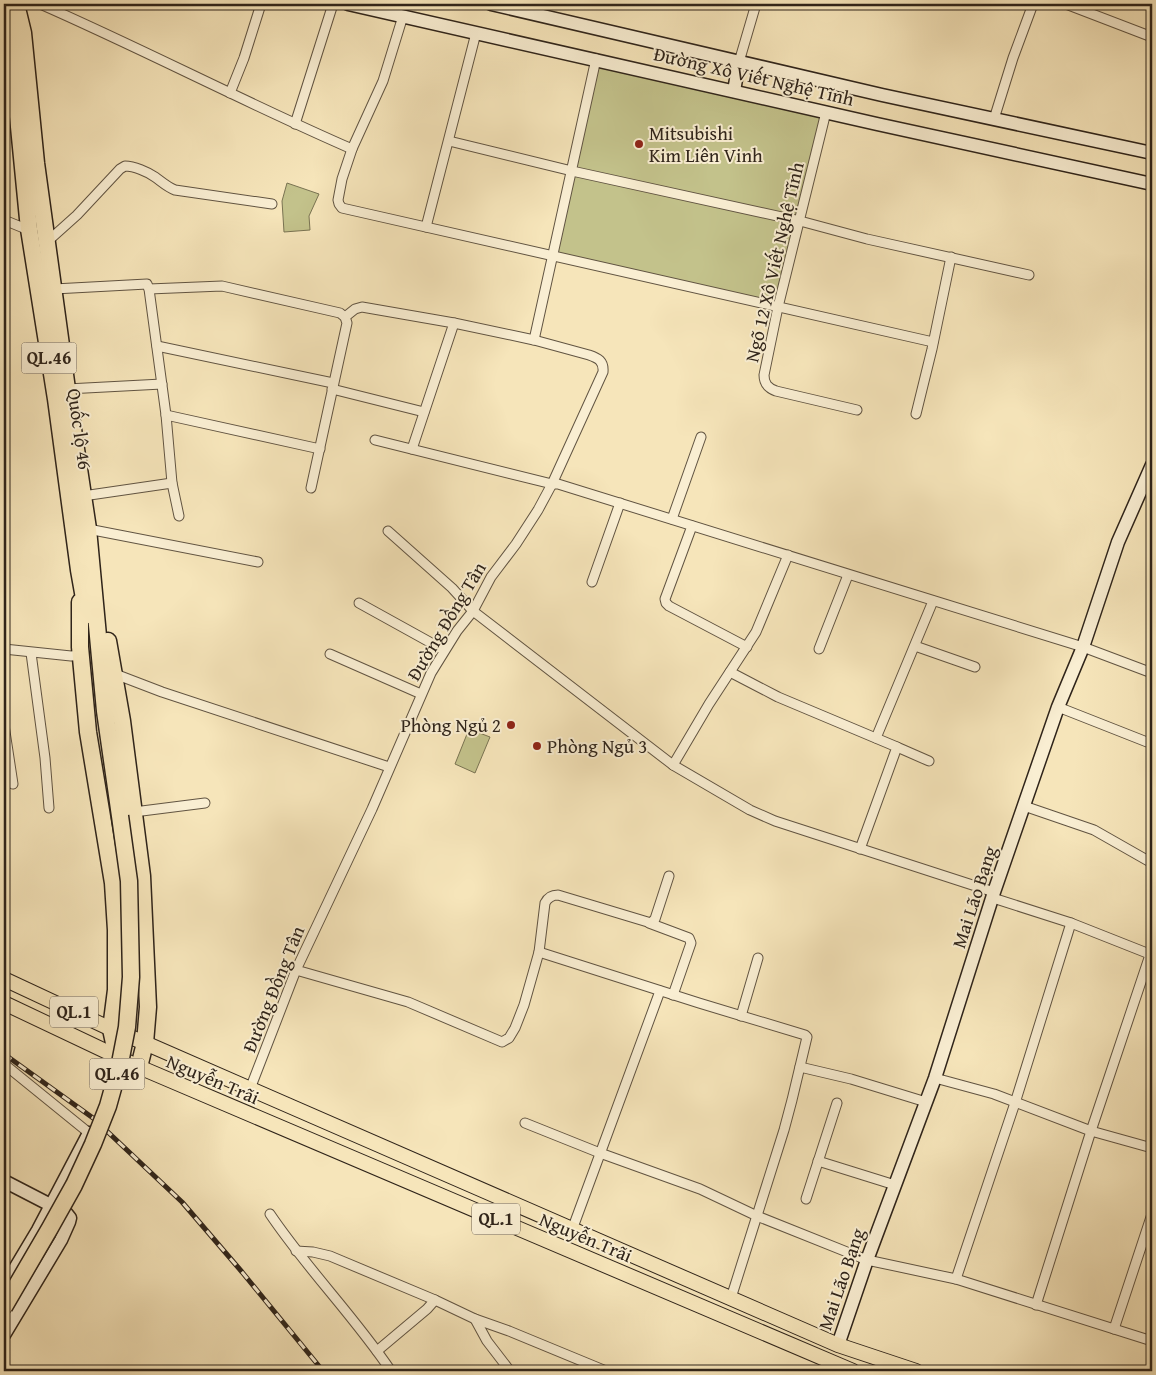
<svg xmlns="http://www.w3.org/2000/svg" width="1156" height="1375" viewBox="0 0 1156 1375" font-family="'Gentium Book Plus',serif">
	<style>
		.green { fill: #c3c28b; stroke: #797352 }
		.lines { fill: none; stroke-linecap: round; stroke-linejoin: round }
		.street-casing { stroke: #615442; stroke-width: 11 }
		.secondary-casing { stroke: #2f241a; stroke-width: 15 }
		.primary-casing { stroke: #2f241a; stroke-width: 16 }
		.highway-casing { stroke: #2f241a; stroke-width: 19 }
		.street { stroke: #f9eed2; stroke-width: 9 }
		.secondary { stroke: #f9eed2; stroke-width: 12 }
		.primary { stroke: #f6e5ba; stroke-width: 14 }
		.highway { stroke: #f6e5ba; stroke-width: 16 }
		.rail-casing { stroke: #2f241a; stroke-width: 5 }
		.rail { stroke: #f9eed2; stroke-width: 3; stroke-dasharray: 9; stroke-linecap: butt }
		.highway-bridge-casing { stroke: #2f241a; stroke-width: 19; stroke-linecap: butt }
		.highway-bridge { stroke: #f6e5ba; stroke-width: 16 }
		.poi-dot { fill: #8f2418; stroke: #f9eed2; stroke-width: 2 }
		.labels { text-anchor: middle; stroke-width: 4; stroke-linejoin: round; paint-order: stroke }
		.shield { fill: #f9eed2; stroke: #6c6151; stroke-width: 1 }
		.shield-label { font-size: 18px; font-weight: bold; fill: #2f241a }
		.street-label { font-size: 19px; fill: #2f241a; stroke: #f9eed2 }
		.poi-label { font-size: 19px; fill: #2f241a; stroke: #f9eed2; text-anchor: start }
	</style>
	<rect width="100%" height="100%" fill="#f6e5ba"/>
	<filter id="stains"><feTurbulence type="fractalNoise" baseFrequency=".004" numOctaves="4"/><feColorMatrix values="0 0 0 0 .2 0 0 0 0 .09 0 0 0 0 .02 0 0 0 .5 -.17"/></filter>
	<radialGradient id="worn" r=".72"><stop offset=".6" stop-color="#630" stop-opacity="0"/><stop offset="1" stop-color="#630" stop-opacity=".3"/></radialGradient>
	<g class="green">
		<polygon points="596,59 826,112 778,307 553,255"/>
		<polygon points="287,183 319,194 309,216 310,230 284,232 282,201"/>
		<polygon points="469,729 490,737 475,773 455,764"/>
	</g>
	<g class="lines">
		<g class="street-casing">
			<g id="street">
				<path d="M40,4c105,46 206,99 312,145"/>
				<polyline points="1066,4 1152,37"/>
				<polyline points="403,16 383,81 352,149 342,179 338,200 339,204 342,208 933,342"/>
				<polyline points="739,62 756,4"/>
				<polyline points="230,93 244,58 261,4"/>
				<path d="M826,112l-48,195 -14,68c0,9 4,13 12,16l81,19"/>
				<polyline points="994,119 1013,58 1033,4"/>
				<polyline points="295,124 333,4"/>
				<polyline points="449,141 572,171 800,221 867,239 1029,275"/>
				<polyline points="4,220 31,231"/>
				<polyline points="426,227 476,33"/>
				<path d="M46,240l2,1 29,-26 43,-46 5,-3c9,0 23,6 30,11 7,5 12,10 20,13l97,14"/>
				<polyline points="54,289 147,284 149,289 166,415 172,483 179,516"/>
				<polyline points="149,289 222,286 340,313 345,317 347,323 311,488"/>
				<polyline points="534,340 596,59"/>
				<polyline points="157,346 333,383"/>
				<polyline points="67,389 162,384"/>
				<polyline points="332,389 424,412"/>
				<polyline points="916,414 932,349 951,257"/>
				<polyline points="166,415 320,449"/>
				<polyline points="375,440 552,484 558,484 1083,647 1152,673"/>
				<polyline points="412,449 454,323"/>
				<polyline points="83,496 172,483"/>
				<polyline points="672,519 701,437"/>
				<polyline points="692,526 665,599 666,603 669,606 747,647"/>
				<polyline points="88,529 258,562"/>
				<polyline points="388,531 452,588 473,611 673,765 750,810 775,821 994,892"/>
				<polyline points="592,582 620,503"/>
				<polyline points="359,603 444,650"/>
				<polyline points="915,646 975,667"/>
				<polyline points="4,649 71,656 81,655"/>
				<polyline points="819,649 848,575"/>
				<polyline points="31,653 45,758 49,808"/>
				<polyline points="330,654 421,694"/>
				<polyline points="730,672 778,697 897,747 860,849"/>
				<polyline points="115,674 162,692 389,767"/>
				<polyline points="1058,707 1152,744"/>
				<polyline points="4,725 13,784"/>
				<polyline points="876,738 933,601"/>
				<polyline points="897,747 929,761"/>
				<polyline points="673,765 709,704 756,632 788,555"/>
				<polyline points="1024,806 1094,830 1152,863"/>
				<polyline points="134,812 205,803"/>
				<polyline points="993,898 1071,923 1152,955"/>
				<polyline points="649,923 689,938 691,943 673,995"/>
				<polyline points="539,952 699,1003 805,1035 807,1037 792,1100 784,1130 731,1298"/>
				<path d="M296,970l112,32 94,40 7,-4 6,-10 9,-23 15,-53 6,-49c3,-6 7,-8 13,-8l93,28 4,-4 14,-43"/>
				<polyline points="741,1016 758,958"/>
				<polyline points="4,1064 89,1133"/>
				<polyline points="800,1067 851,1079 926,1102"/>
				<polyline points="935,1078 994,1094 1091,1131 1152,1148"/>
				<path d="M250,1089l46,-119 76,-161 59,-136 26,-42 16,-20 18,-34 25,-33 22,-34 14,-26 51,-112c1,-11 -5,-14 -14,-17l-55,-15 -80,-17 -92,-16 -7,2 -10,8"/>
				<polyline points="525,1123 600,1153 700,1189 757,1216 867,1260 956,1279 1152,1341"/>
				<polyline points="818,1161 895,1185"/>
				<polyline points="806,1199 837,1103"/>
				<path d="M270,1214c37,55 84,102 121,157"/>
				<polyline points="572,1230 660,991"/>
				<polyline points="296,1251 313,1252 330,1256 435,1300 475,1319 509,1331 606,1371"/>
				<polyline points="956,1279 1015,1103 1071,923"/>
				<polyline points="1036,1305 1091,1131 1150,955"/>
				<polyline points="475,1319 487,1341 510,1371"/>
				<polyline points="1114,1329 1152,1214"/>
				<polyline points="377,1351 427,1309 435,1300"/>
			</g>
		</g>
		<g class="secondary-casing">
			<g id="secondary">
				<polyline points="348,4 877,124 1152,184"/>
				<polyline points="491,4 882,95 1152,153"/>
				<polyline points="734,91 739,62"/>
				<polyline points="4,1181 66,1213 70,1218 69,1222 61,1240 4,1335"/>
				<polyline points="4,1287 38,1230 89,1133"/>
				<polyline points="838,1345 867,1260 935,1078 994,892 1058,707 1083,647 1118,542 1152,465"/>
			</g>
		</g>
		<g class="primary-casing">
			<g id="primary">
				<polyline points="4,979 111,1029 145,1043 838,1345 916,1371"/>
				<polyline points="4,1003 139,1067 853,1371"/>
			</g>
		</g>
		<g class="highway-casing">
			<g id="highway">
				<polyline points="7,4 29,229 56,399 79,570 87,615"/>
				<polyline points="16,4 23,33 36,163 67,389 88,529 105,711 120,816"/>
				<polyline points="80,602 80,647 88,732 113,883 116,930 116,990 111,1029 117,1057"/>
				<polyline points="108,641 122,721 142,876 148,1007 145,1043 139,1067"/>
			</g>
		</g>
		<use href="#street" class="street"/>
		<use href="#secondary" class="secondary"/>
		<use href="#primary" class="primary"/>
		<use href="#highway" class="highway"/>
		<g class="rail-casing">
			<polyline id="rail" points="4,1054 93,1118 182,1202 242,1272 323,1371"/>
		</g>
		<use href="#rail" class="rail"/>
		<g class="highway-bridge-casing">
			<polyline id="highway-bridge" points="4,1307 50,1228 74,1185 93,1144 108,1106 120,1063 127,1027 131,977 129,881 120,816"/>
		</g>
		<use href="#highway-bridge" class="highway-bridge"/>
	</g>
	<g class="poi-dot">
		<circle cx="639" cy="144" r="5"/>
		<circle cx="511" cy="725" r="5"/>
		<circle cx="537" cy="746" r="5"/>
	</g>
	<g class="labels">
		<g class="shield">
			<rect x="21.5" y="342.5" width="55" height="31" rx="4"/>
			<rect x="50" y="996.5" width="48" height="31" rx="4"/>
			<rect x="89.5" y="1058.5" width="55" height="31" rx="4"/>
			<rect x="472" y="1203.5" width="48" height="31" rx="4"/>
		</g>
		<g class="shield-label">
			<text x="49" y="364">QL.46</text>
			<text x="74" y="1018">QL.1</text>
			<text x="117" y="1080">QL.46</text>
			<text x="496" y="1225">QL.1</text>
		</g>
		<g class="street-label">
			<text transform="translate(754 76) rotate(13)" y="7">Đường Xô Viết Nghệ Tĩnh</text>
			<text transform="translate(774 262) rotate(-77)" y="7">Ngõ 12 Xô Viết Nghệ Tĩnh</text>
			<text transform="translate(80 429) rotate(82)" y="7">Quốc lộ 46</text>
			<text transform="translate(446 621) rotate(-59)" y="7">Đường Đồng Tân</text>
			<text transform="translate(974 897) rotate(-72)" y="7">Mai Lão Bạng</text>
			<text transform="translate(273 989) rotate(-68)" y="7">Đường Đồng Tân</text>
			<text transform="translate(213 1079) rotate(23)" y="7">Nguyễn Trãi</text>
			<text transform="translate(586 1237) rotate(23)" y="7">Nguyễn Trãi</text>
			<text transform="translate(841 1279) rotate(-71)" y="7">Mai Lão Bạng</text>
		</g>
		<g class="poi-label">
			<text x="649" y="140">Mitsubishi<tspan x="649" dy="22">Kim Liên Vinh</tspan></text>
			<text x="501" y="732" text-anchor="end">Phòng Ngủ 2</text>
			<text x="547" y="753">Phòng Ngủ 3</text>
		</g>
	</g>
	<rect width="1156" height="1375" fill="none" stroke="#f6e5ba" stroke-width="20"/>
	<rect x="5" y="5" width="1146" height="1365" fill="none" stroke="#2f241a" stroke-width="2.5"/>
	<rect x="10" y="10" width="1136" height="1355" fill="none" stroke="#2f241a"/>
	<rect width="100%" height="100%" filter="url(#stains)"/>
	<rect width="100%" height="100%" fill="url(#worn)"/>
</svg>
